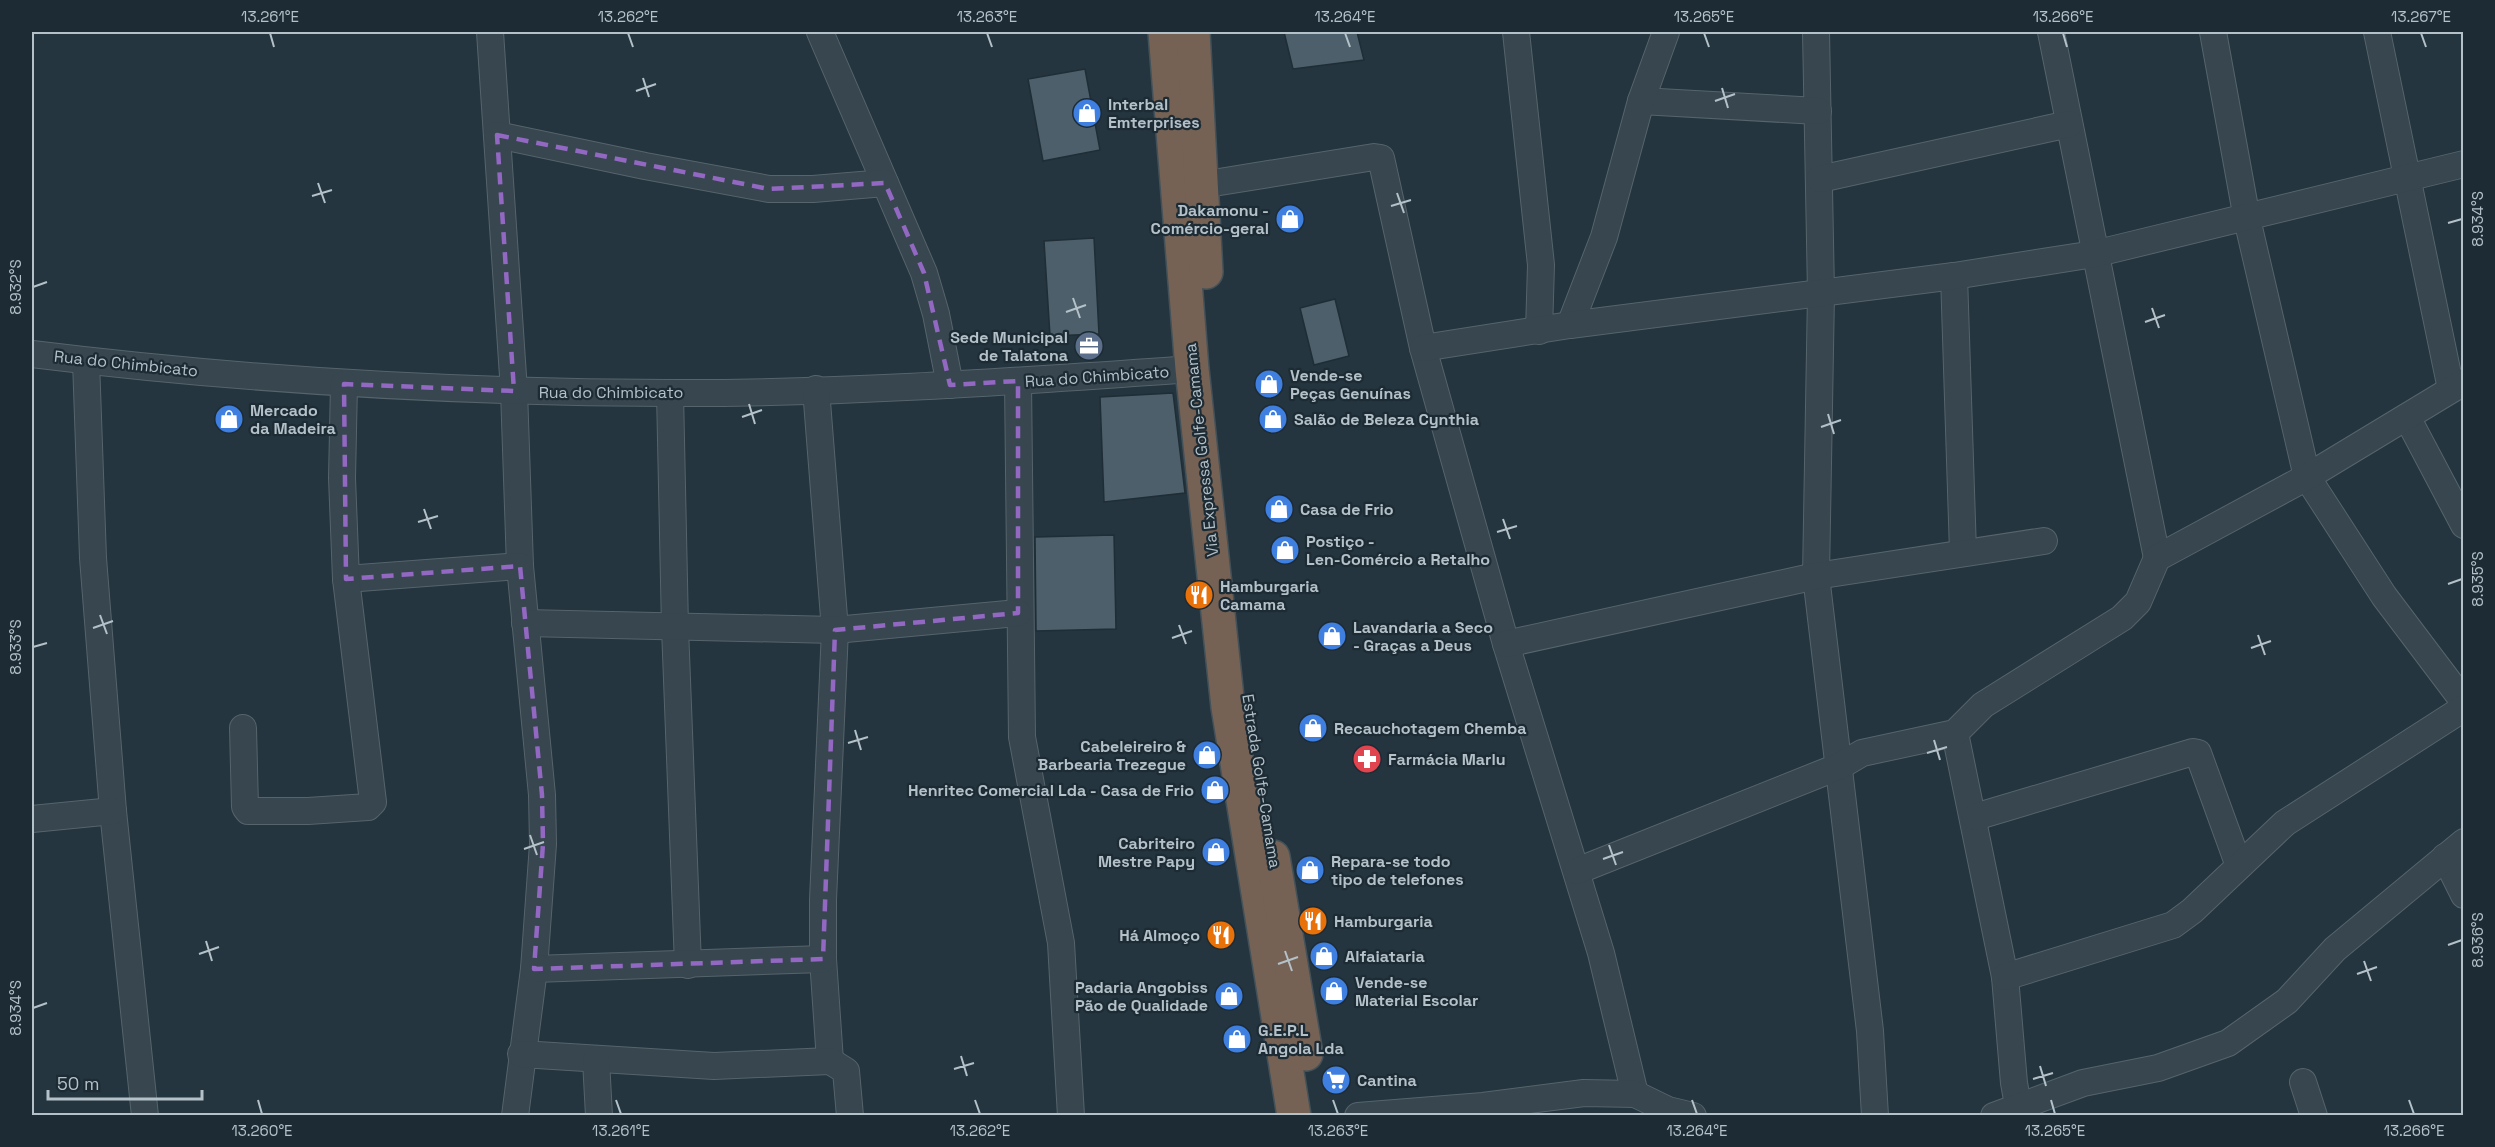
<svg xmlns="http://www.w3.org/2000/svg" width="2495" height="1147" viewBox="0 0 2495 1147" font-family="'Space Grotesk',sans-serif">
	<style>
		.building { fill: #4d5f6a; stroke: #1f2d36; stroke-width: 1.5 }
		.lines { fill: none; stroke-linecap: round; stroke-linejoin: round }
		.minor-casing { stroke: #56646c; stroke-width: 28 }
		.highway-casing { stroke: #435159; stroke-width: 36 }
		.minor { stroke: #38464f; stroke-width: 26 }
		.highway { stroke: #756255; stroke-width: 33 }
		.marked { fill: none; stroke: #9268c3; stroke-width: 4.5; stroke-dasharray: 12 8; stroke-linejoin: round }
		.ticks { fill: none; stroke: #b4c1c9; stroke-width: 2 }
		.labels { text-anchor: middle; stroke-width: 4.5; stroke-linejoin: round; paint-order: stroke }
		.poi-label { font-size: 16px; font-weight: bold; fill: #b4c1c9; stroke: #1d2b34; text-anchor: start }
		.street-label { font-size: 16px; fill: #b4c1c9; stroke: #1d2b34 }
		.neatline { fill: none; stroke: #b4c1c9; stroke-width: 2 }
		.ticks-label { font-size: 15px; text-anchor: middle; fill: #b4c1c9 }
	</style>
	<rect width="100%" height="100%" fill="#24353f"/>
	<g class="building">
		<polygon points="1284,32 1357,32 1364,60 1293,69"/>
		<polygon points="1085,69 1100,150 1043,161 1028,79"/>
		<polygon points="1094,238 1099,334 1050,336 1044,241"/>
		<polygon points="1335,299 1349,356 1314,365 1300,308"/>
		<polygon points="1173,393 1185,493 1104,502 1100,397"/>
		<polygon points="1114,535 1116,629 1036,631 1035,537"/>
	</g>
	<g class="lines">
		<g class="minor-casing">
			<g id="minor">
				<polyline points="490,32 514,391 520,566 542,795 543,844 534,969 515,1116"/>
				<polyline points="820,32 924,273 936,314 950,385"/>
				<polyline points="1516,32 1541,265 1539,331"/>
				<polyline points="1816,32 1821,293 1816,576 1870,1031 1875,1116"/>
				<polyline points="2051,32 2157,558"/>
				<polyline points="2213,32 2247,219 2307,477 2384,596 2464,702"/>
				<polyline points="2377,32 2451,389"/>
				<polyline points="1641,101 1818,111"/>
				<polyline points="497,135 645,166 769,189 813,189 885,183"/>
				<polyline points="1820,179 2069,124"/>
				<polyline points="1201,185 1374,157 1381,158 1423,348 1506,644 1601,953 1635,1094"/>
				<polyline points="1954,276 1963,552"/>
				<polyline points="1570,325 1604,237 1641,101 1666,32"/>
				<polyline points="1423,348 1570,325 1954,276 2094,254 2464,164"/>
				<path d="M32,354c210,26 422,38 635,39 175,1 350,-12 525,-24"/>
				<polyline points="86,361 93,558 113,811 145,1116"/>
				<polyline points="1018,381 1022,737 1061,943 1071,1116"/>
				<polyline points="816,389 835,630 823,900 823,959 830,1061"/>
				<polyline points="670,393 675,628 688,965"/>
				<polyline points="2407,417 2464,525"/>
				<polyline points="346,579 520,566"/>
				<polyline points="525,623 835,630 1018,613"/>
				<polyline points="1506,644 1816,576 2044,541"/>
				<polyline points="243,728 245,807 248,811 308,811 368,807 373,802 346,579 342,478 344,384"/>
				<polyline points="1955,733 2005,977 2014,1083 2020,1116"/>
				<polyline points="1975,817 2193,752 2198,753 2239,866"/>
				<polyline points="32,819 113,811"/>
				<polyline points="2445,857 2464,895"/>
				<polyline points="1577,871 1840,766 1862,753 1955,733 1983,705 2122,618 2138,602 2157,558 2307,477 2464,382"/>
				<polyline points="534,969 823,959"/>
				<polyline points="2005,977 2173,925 2192,911 2285,823 2464,708"/>
				<polyline points="521,1054 714,1066 830,1061 846,1071 850,1116"/>
				<polyline points="596,1060 599,1116"/>
				<polyline points="2303,1082 2314,1116"/>
				<polyline points="1358,1116 1483,1106 1584,1093 1635,1094 1668,1110 1693,1116"/>
				<polyline points="1994,1116 2083,1083 2158,1068 2228,1043 2287,1001 2335,949 2464,842"/>
			</g>
		</g>
		<g class="highway-casing">
			<g id="highway">
				<polyline points="1165,32 1192,369 1228,707 1294,1116"/>
				<polyline points="1193,32 1206,272"/>
				<polyline points="1273,857 1306,1054"/>
			</g>
		</g>
		<use href="#minor" class="minor"/>
		<use href="#highway" class="highway"/>
	</g>
	<path class="marked" d="M497,135l272,54 116,-6 39,90 26,112 68,-4v232l-183,17 -12,329 -289,10 9,-125 -1,-49 -22,-229 -174,13 -2,-195 170,7z"/>
	<path class="ticks" d="M270,33l4,14M628,33l5,14M987,33l5,14M1345,33l5,14M1704,33l5,14M2063,33l4,14M2421,33l5,14M643,78l6,19M1722,88l6,20M636,91l20,-7M1715,101l20,-7M318,183l7,20M1397,193l7,20M312,196l20,-6M1391,206l20,-6M2448,223l14,-4M33,287l14,-5M1073,298l7,20M2152,308l7,20M1066,312l20,-7M2145,322l20,-7M749,404l6,20M1828,414l6,20M742,417l20,-7M1821,427l20,-7M424,509l7,20M1503,519l7,20M418,522l20,-6M1497,532l20,-6M2448,584l14,-5M100,615l7,19M1179,625l7,19M93,628l20,-7M2258,635l7,20M1172,638l20,-7M33,647l14,-4M2251,648l20,-7M855,730l6,20M1934,740l6,20M848,743l20,-6M1927,753l20,-6M530,835l7,20M1609,845l7,20M524,849l20,-7M1603,859l20,-7M206,941l6,20M2448,945l14,-5M1285,951l7,20M199,954l20,-7M2364,961l7,20M1278,964l20,-7M2357,974l20,-7M33,1008l14,-5M961,1056l6,20M2040,1066l6,20M954,1069l20,-6M2033,1079l20,-6M258,1100l4,14M616,1100l5,14M975,1100l5,14M1333,1100l5,14M1692,1100l5,14M2051,1100l4,14M2409,1100l5,14"/>
	<defs>
		<g id="shop-disc" transform="scale(1.5)"><circle r="9.5" fill="#3f7fe0" stroke="#1d2b34"/><path d="M-5-2.5h2.3a2.7 3.5 0 0 1 5.4 0H5L5.5 6h-11ZM-1.5-2.5h3a1.5 2.3 0 0 0-3 0Z" fill="#fff"/></g>
		<g id="office-disc" transform="scale(1.5)"><circle r="9.5" fill="#5c6f8a" stroke="#1d2b34"/><path d="M-6-3h4V-5.5h4V-3h4V5H-6ZM-1-4.5V-3h2v-1.5ZM-6 0V1H6V0Z" fill="#fff"/></g>
		<g id="restaurant-disc" transform="scale(1.5)"><circle r="9.5" fill="#e8710a" stroke="#1d2b34"/><path d="M-5-6h1v4h1v-4h1v4h1v-4h1v5L-1.5 .5V6h-2V.5L-5-1ZM5-6V6H3V1.5H1.5Q1.5-4 5-6Z" fill="#fff"/></g>
		<g id="pharmacy-disc" transform="scale(1.5)"><circle r="9.5" fill="#e0444e" stroke="#1d2b34"/><path d="M-2-6h4v4h4v4h-4v4h-4v-4h-4v-4h4Z" fill="#fff"/></g>
		<g id="supermarket-disc" transform="scale(1.5)"><circle r="9.5" fill="#3f7fe0" stroke="#1d2b34"/><path d="M-6-5.5h2.5l.6 2H6L4.5 2H-2.5L-4.4-4H-6ZM-1.5 3.2a1.3 1.3 0 1 0 .1 0ZM3 3.2a1.3 1.3 0 1 0 .1 0Z" fill="#fff"/></g>
	</defs>
	<g fill-rule="evenodd">
		<use href="#shop-disc" x="1087" y="113"/>
		<use href="#shop-disc" x="1290" y="219"/>
		<use href="#office-disc" x="1089" y="346"/>
		<use href="#shop-disc" x="1269" y="384"/>
		<use href="#shop-disc" x="229" y="419"/>
		<use href="#shop-disc" x="1273" y="419"/>
		<use href="#shop-disc" x="1279" y="509"/>
		<use href="#shop-disc" x="1285" y="550"/>
		<use href="#restaurant-disc" x="1199" y="595"/>
		<use href="#shop-disc" x="1332" y="636"/>
		<use href="#shop-disc" x="1313" y="728"/>
		<use href="#shop-disc" x="1207" y="755"/>
		<use href="#pharmacy-disc" x="1367" y="759"/>
		<use href="#shop-disc" x="1215" y="790"/>
		<use href="#shop-disc" x="1216" y="852"/>
		<use href="#shop-disc" x="1310" y="870"/>
		<use href="#restaurant-disc" x="1313" y="921"/>
		<use href="#restaurant-disc" x="1221" y="935"/>
		<use href="#shop-disc" x="1324" y="956"/>
		<use href="#shop-disc" x="1334" y="991"/>
		<use href="#shop-disc" x="1229" y="996"/>
		<use href="#shop-disc" x="1237" y="1039"/>
		<use href="#supermarket-disc" x="1336" y="1080"/>
	</g>
	<g class="labels">
		<g class="poi-label">
			<text x="1108" y="110">Interbal<tspan x="1108" dy="18">Emterprises</tspan></text>
			<text x="1269" y="216" text-anchor="end">Dakamonu -<tspan x="1269" dy="18">Comércio-geral</tspan></text>
			<text x="1068" y="343" text-anchor="end">Sede Municipal<tspan x="1068" dy="18">de Talatona</tspan></text>
			<text x="1290" y="381">Vende-se<tspan x="1290" dy="18">Peças Genuínas</tspan></text>
			<text x="250" y="416">Mercado<tspan x="250" dy="18">da Madeira</tspan></text>
			<text x="1294" y="425">Salão de Beleza Cynthia</text>
			<text x="1300" y="515">Casa de Frio</text>
			<text x="1306" y="547">Postiço -<tspan x="1306" dy="18">Len-Comércio a Retalho</tspan></text>
			<text x="1220" y="592">Hamburgaria<tspan x="1220" dy="18">Camama</tspan></text>
			<text x="1353" y="633">Lavandaria a Seco<tspan x="1353" dy="18">- Graças a Deus</tspan></text>
			<text x="1334" y="734">Recauchotagem Chemba</text>
			<text x="1186" y="752" text-anchor="end">Cabeleireiro &amp;<tspan x="1186" dy="18">Barbearia Trezegue</tspan></text>
			<text x="1388" y="765">Farmácia Marlu</text>
			<text x="1194" y="796" text-anchor="end">Henritec Comercial Lda - Casa de Frio</text>
			<text x="1195" y="849" text-anchor="end">Cabriteiro<tspan x="1195" dy="18">Mestre Papy</tspan></text>
			<text x="1331" y="867">Repara-se todo<tspan x="1331" dy="18">tipo de telefones</tspan></text>
			<text x="1334" y="927">Hamburgaria</text>
			<text x="1200" y="941" text-anchor="end">Há Almoço</text>
			<text x="1345" y="962">Alfaiataria</text>
			<text x="1355" y="988">Vende-se<tspan x="1355" dy="18">Material Escolar</tspan></text>
			<text x="1208" y="993" text-anchor="end">Padaria Angobiss<tspan x="1208" dy="18">Pão de Qualidade</tspan></text>
			<text x="1258" y="1036">G.E.P.L<tspan x="1258" dy="18">Angola Lda</tspan></text>
			<text x="1357" y="1086">Cantina</text>
		</g>
		<g class="street-label">
			<text transform="translate(126 363) rotate(6)" y="6">Rua do Chimbicato</text>
			<text transform="translate(1097 376) rotate(-4)" y="6">Rua do Chimbicato</text>
			<text x="611" y="398">Rua do Chimbicato</text>
			<text transform="translate(1201 450) rotate(-96)" y="6">Via Expressa Golfe-Camama</text>
			<text transform="translate(1262 781) rotate(81)" y="6">Estrada Golfe-Camama</text>
		</g>
	</g>
	<rect width="2495" height="1147" fill="none" stroke="#1d2b34" stroke-width="66"/>
	<path d="M48 1090v9h154v-9" fill="none" stroke="#b4c1c9" stroke-width="3"/>
	<text x="57" y="1090" font-size="18" fill="#b4c1c9" stroke="#1d2b34" stroke-width="4.5" paint-order="stroke">50 m</text>
	<rect x="33" y="33" width="2429" height="1081" class="neatline"/>
	<g class="ticks-label">
		<text x="270" y="22">13.261°E</text>
		<text x="628" y="22">13.262°E</text>
		<text x="987" y="22">13.263°E</text>
		<text x="1345" y="22">13.264°E</text>
		<text x="1704" y="22">13.265°E</text>
		<text x="2063" y="22">13.266°E</text>
		<text x="2421" y="22">13.267°E</text>
		<text transform="translate(2478 219) rotate(-90)" y="5">8.934°S</text>
		<text transform="translate(16 287) rotate(-90)" y="5">8.932°S</text>
		<text transform="translate(2478 579) rotate(-90)" y="5">8.935°S</text>
		<text transform="translate(16 647) rotate(-90)" y="5">8.933°S</text>
		<text transform="translate(2478 940) rotate(-90)" y="5">8.936°S</text>
		<text transform="translate(16 1008) rotate(-90)" y="5">8.934°S</text>
		<text x="262" y="1136">13.260°E</text>
		<text x="621" y="1136">13.261°E</text>
		<text x="980" y="1136">13.262°E</text>
		<text x="1338" y="1136">13.263°E</text>
		<text x="1697" y="1136">13.264°E</text>
		<text x="2055" y="1136">13.265°E</text>
		<text x="2414" y="1136">13.266°E</text>
	</g>
</svg>
